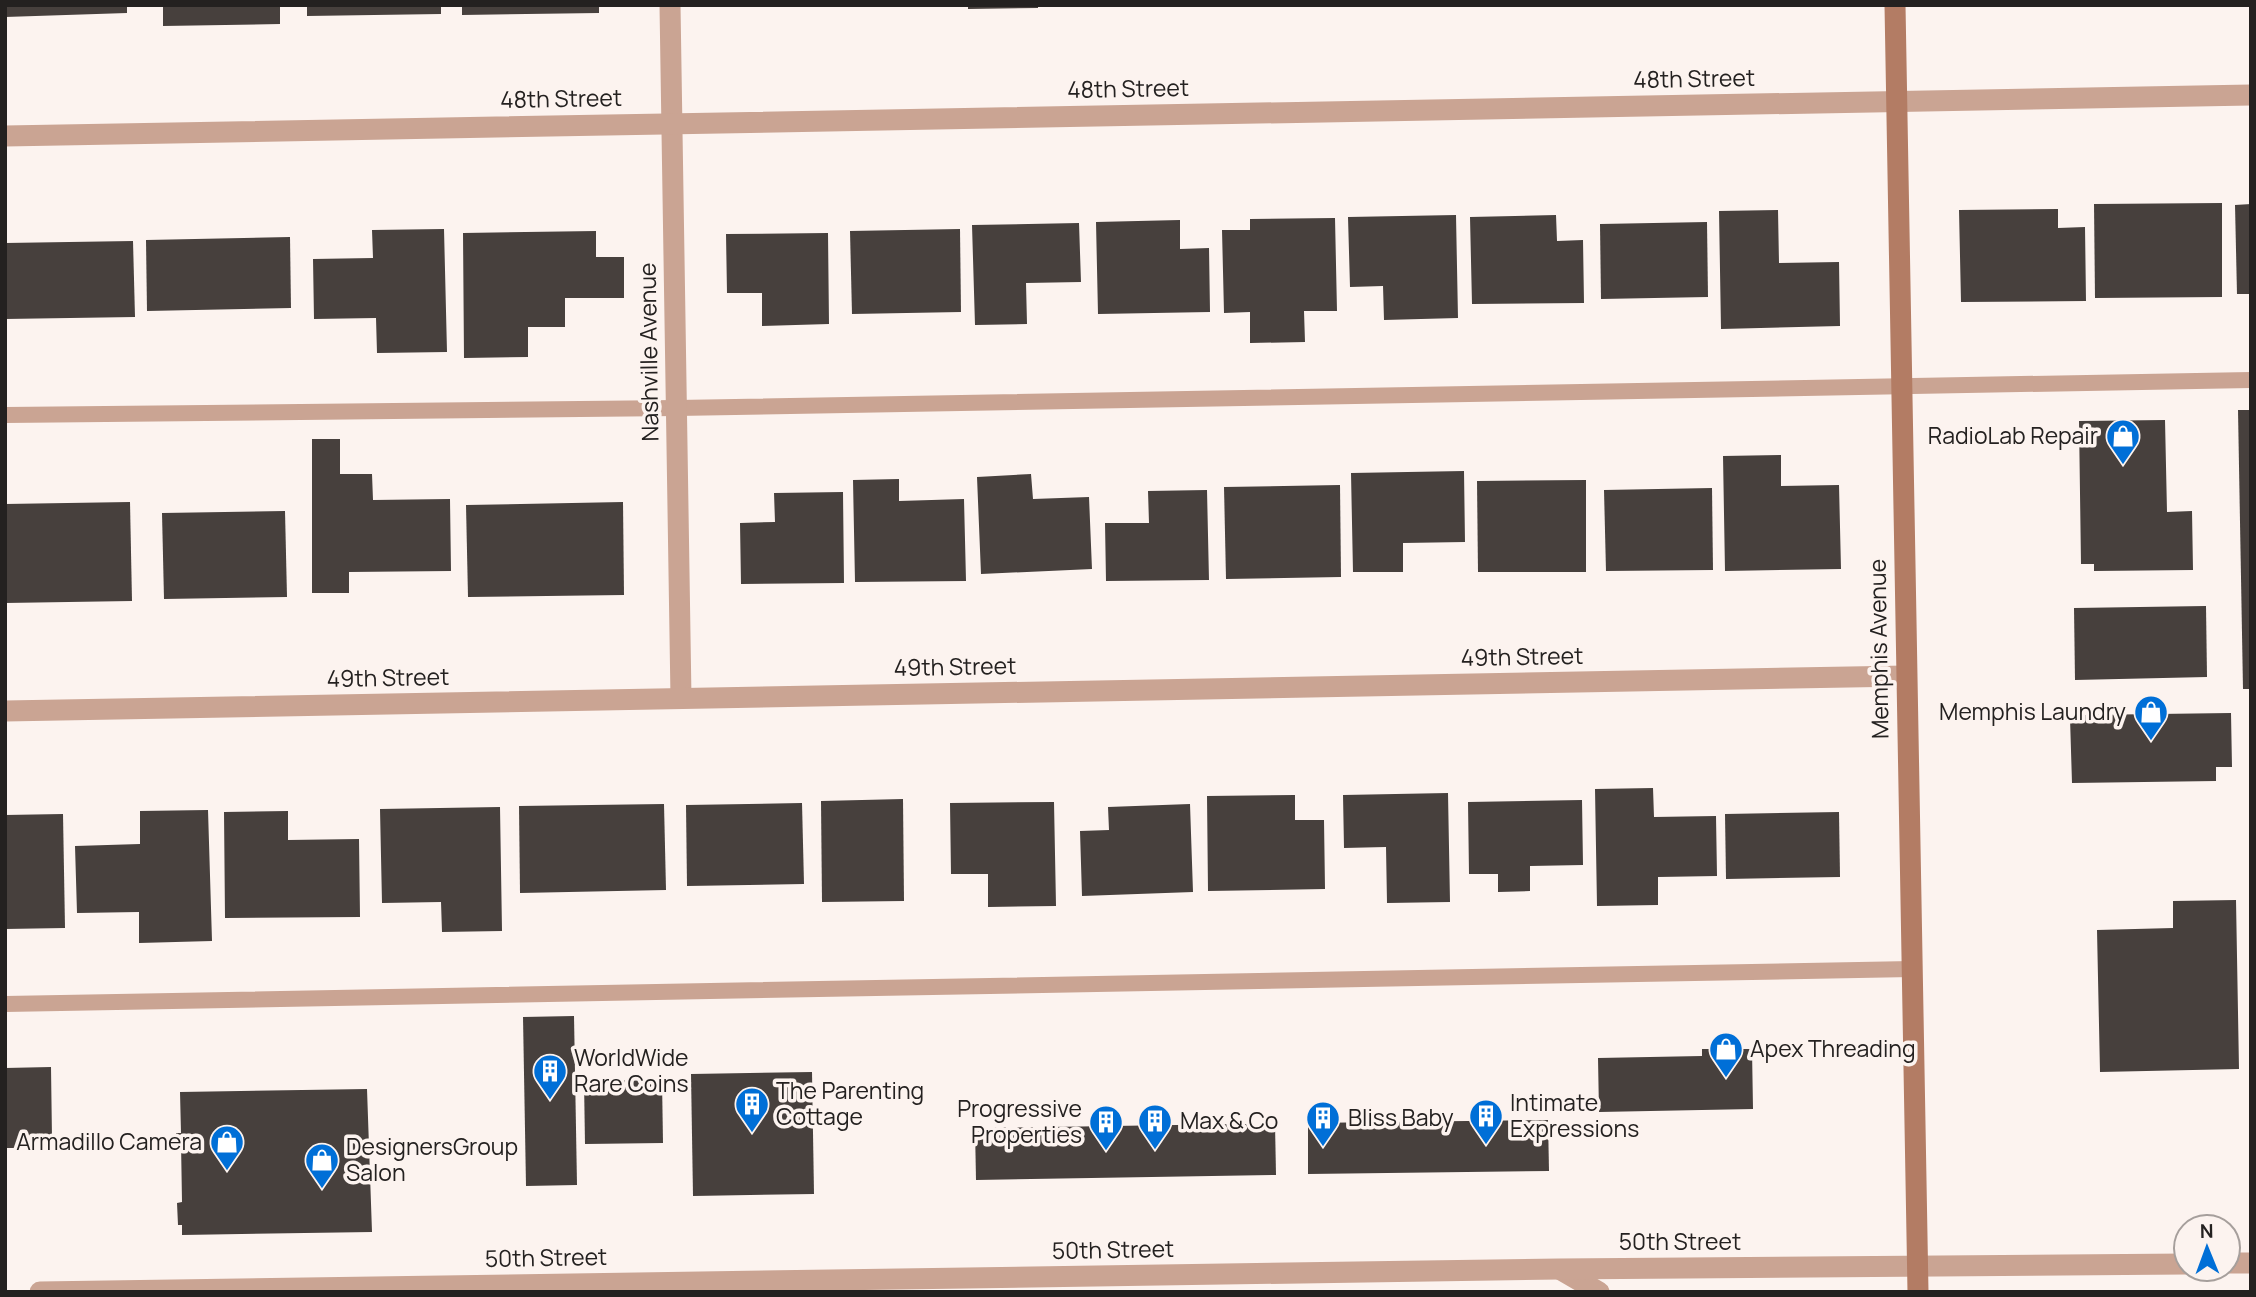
<svg xmlns="http://www.w3.org/2000/svg" width="2256" height="1297" viewBox="0 0 2256 1297" font-family="Manrope,sans-serif">
	<style>
		.building { fill: #47403d }
		.lines { fill: none; stroke-linecap: round; stroke-linejoin: round }
		.lane { stroke: #caa493; stroke-width: 16 }
		.street { stroke: #caa493; stroke-width: 21 }
		.secondary { stroke: #b37c64; stroke-width: 21 }
		.labels { text-anchor: middle; stroke-width: 7; stroke-linejoin: round; paint-order: stroke }
		.street-label { font-size: 23px; fill: #242120; stroke: #fcf3ef }
		.poi-label { font-size: 23px; fill: #242120; stroke: #fcf3ef; text-anchor: start }
	</style>
	<rect width="100%" height="100%" fill="#fcf3ef"/>
	<g class="building">
		<polygon points="5,5 127,5 127,13 5,17"/>
		<polygon points="163,5 280,5 280,24 163,26"/>
		<polygon points="307,5 441,5 441,14 307,16"/>
		<polygon points="462,5 599,5 599,13 462,15"/>
		<polygon points="968,5 1038,5 1038,8 968,9"/>
		<polygon points="2222,203 2222,297 2095,298 2094,204"/>
		<polygon points="2251,204 2251,294 2237,294 2235,205"/>
		<polygon points="2058,209 2058,228 2085,227 2086,301 1961,302 1959,210"/>
		<polygon points="1778,210 1779,263 1839,262 1840,326 1721,329 1719,211"/>
		<polygon points="1456,215 1458,318 1384,320 1383,286 1350,287 1348,217"/>
		<polygon points="1556,215 1557,241 1583,240 1584,303 1472,304 1470,217"/>
		<polygon points="1335,218 1337,311 1304,311 1305,342 1250,343 1250,312 1224,313 1222,230 1250,230 1250,219"/>
		<polygon points="1180,220 1180,249 1209,248 1210,312 1098,314 1096,222"/>
		<polygon points="1707,222 1708,297 1601,299 1600,224"/>
		<polygon points="1079,223 1081,282 1026,283 1027,324 975,325 972,225"/>
		<polygon points="444,229 447,352 377,353 376,318 314,319 313,259 373,258 372,230"/>
		<polygon points="960,229 961,312 852,314 850,231"/>
		<polygon points="596,231 596,257 624,257 624,298 565,298 565,327 528,327 528,357 464,358 463,233"/>
		<polygon points="828,233 829,324 762,326 762,293 727,293 726,234"/>
		<polygon points="290,237 291,308 147,311 146,240"/>
		<polygon points="133,241 135,317 5,319 5,243"/>
		<polygon points="2238,410 2251,410 2251,689 2243,689"/>
		<polygon points="2165,420 2167,512 2192,511 2193,570 2094,571 2094,564 2081,564 2079,421"/>
		<polygon points="312,439 340,439 340,474 372,474 373,500 450,499 451,571 349,572 349,593 312,593"/>
		<polygon points="1781,455 1781,486 1839,485 1841,569 1725,571 1723,456"/>
		<polygon points="1464,471 1465,542 1403,543 1403,572 1353,572 1351,473"/>
		<polygon points="1031,474 1033,499 1089,497 1092,569 981,574 977,477"/>
		<polygon points="899,479 899,501 964,499 966,581 855,582 853,480"/>
		<polygon points="1586,480 1586,572 1478,572 1477,481"/>
		<polygon points="1340,485 1341,577 1226,579 1224,487"/>
		<polygon points="1712,488 1713,570 1606,571 1604,490"/>
		<polygon points="1207,490 1209,580 1106,581 1105,523 1149,523 1148,491"/>
		<polygon points="843,492 844,583 741,584 740,523 775,522 774,493"/>
		<polygon points="130,502 132,601 5,603 5,504"/>
		<polygon points="623,502 624,595 468,597 466,505"/>
		<polygon points="285,511 287,597 164,599 162,513"/>
		<polygon points="2206,606 2207,677 2075,680 2074,608"/>
		<polygon points="2231,713 2232,767 2216,767 2216,781 2072,783 2070,718 2083,717 2083,715"/>
		<polygon points="1653,788 1654,817 1716,816 1717,876 1658,877 1658,905 1597,906 1595,789"/>
		<polygon points="1448,793 1450,902 1387,903 1386,847 1344,848 1343,795"/>
		<polygon points="1295,795 1295,820 1324,820 1325,889 1208,891 1207,796"/>
		<polygon points="903,799 904,901 822,902 821,801"/>
		<polygon points="1582,800 1583,865 1530,866 1530,891 1498,892 1498,874 1469,874 1468,802"/>
		<polygon points="1054,802 1056,906 988,907 988,874 951,874 950,803"/>
		<polygon points="802,803 804,884 687,886 686,805"/>
		<polygon points="664,804 666,890 520,893 519,806"/>
		<polygon points="1190,804 1193,892 1082,896 1080,831 1109,830 1108,807"/>
		<polygon points="500,807 502,931 442,932 441,902 382,903 380,809"/>
		<polygon points="208,810 212,941 139,943 139,912 77,913 75,846 140,844 140,811"/>
		<polygon points="288,811 288,840 359,839 360,917 225,918 224,812"/>
		<polygon points="1839,812 1840,877 1726,879 1725,814"/>
		<polygon points="63,814 65,928 5,929 5,815"/>
		<polygon points="2236,900 2239,1069 2100,1072 2097,930 2173,928 2173,901"/>
		<polygon points="574,1016 577,1185 526,1186 523,1017"/>
		<polygon points="1702,1049 1752,1049 1753,1109 1599,1112 1598,1058 1702,1056"/>
		<polygon points="51,1067 52,1139 26,1139 26,1148 5,1148 5,1068"/>
		<polygon points="812,1072 814,1194 693,1196 691,1074"/>
		<polygon points="662,1080 663,1143 585,1144 584,1081"/>
		<polygon points="367,1089 372,1232 182,1235 182,1225 178,1225 177,1203 182,1202 181,1142 176,1142 176,1133 181,1133 180,1092"/>
		<polygon points="1548,1120 1549,1171 1308,1174 1308,1123"/>
		<polygon points="1240,1124 1275,1124 1276,1175 976,1180 975,1128"/>
	</g>
	<g class="lines">
		<g class="lane">
			<polyline points="5,415 677,408 2251,380"/>
			<polyline points="5,1004 1912,969"/>
		</g>
		<g class="street">
			<polyline points="670,5 681,698"/>
			<polyline points="5,136 2251,95"/>
			<polyline points="5,711 1906,676"/>
			<polyline points="2228,1263 2251,1263"/>
			<polyline points="1561,1270 1599,1292"/>
			<polyline points="40,1292 1559,1269 2186,1264"/>
		</g>
		<polyline class="secondary" points="1895,5 1918,1292"/>
	</g>
	<defs>
		<g id="shop-pin" transform="scale(1.75)"><path d="M0 17L-7.5 6A9.5 9.5 0 1 1 7.5 6Z" fill="#006fd7" stroke="#fcf3ef"/><path d="M-5-2.5h2.3a2.7 3.5 0 0 1 5.4 0H5L5.5 6h-11ZM-1.5-2.5h3a1.5 2.3 0 0 0-3 0Z" fill="#fff"/></g>
		<g id="building-pin" transform="scale(1.75)"><path d="M0 17L-7.5 6A9.5 9.5 0 1 1 7.5 6Z" fill="#006fd7" stroke="#fcf3ef"/><path d="M-4-6H4V6H1V3H-1V6H-4ZM-2.5-4.3h1.7v1.8h-1.7ZM.8-4.3h1.7v1.8H.8ZM-2.5-1h1.7V.8h-1.7ZM.8-1h1.7V.8H.8Z" fill="#fff"/></g>
	</defs>
	<g fill-rule="evenodd">
		<use href="#shop-pin" x="2123" y="436"/>
		<use href="#shop-pin" x="2151" y="712"/>
		<use href="#shop-pin" x="1726" y="1049"/>
		<use href="#building-pin" x="550" y="1071"/>
		<use href="#building-pin" x="752" y="1104"/>
		<use href="#building-pin" x="1486" y="1116"/>
		<use href="#building-pin" x="1323" y="1118"/>
		<use href="#building-pin" x="1155" y="1121"/>
		<use href="#building-pin" x="1106" y="1122"/>
		<use href="#shop-pin" x="227" y="1142"/>
		<use href="#shop-pin" x="322" y="1160"/>
	</g>
	<g class="labels">
		<g class="street-label">
			<text transform="translate(1694 79) rotate(-1)" y="8">48th Street</text>
			<text transform="translate(1128 89) rotate(-1)" y="8">48th Street</text>
			<text transform="translate(561 99) rotate(-1)" y="8">48th Street</text>
			<text transform="translate(649 352) rotate(-91)" y="8">Nashville Avenue</text>
			<text transform="translate(1879 649) rotate(-91)" y="8">Memphis Avenue</text>
			<text transform="translate(1522 657) rotate(-1)" y="8">49th Street</text>
			<text transform="translate(955 667) rotate(-1)" y="8">49th Street</text>
			<text transform="translate(388 678) rotate(-1)" y="8">49th Street</text>
			<text x="1680" y="1250">50th Street</text>
			<text transform="translate(1113 1250) rotate(-1)" y="8">50th Street</text>
			<text transform="translate(546 1258) rotate(-1)" y="8">50th Street</text>
		</g>
		<g class="poi-label">
			<text x="2098" y="444" text-anchor="end">RadioLab Repair</text>
			<text x="2126" y="720" text-anchor="end">Memphis Laundry</text>
			<text x="1750" y="1057">Apex Threading</text>
			<text x="574" y="1066">WorldWide<tspan x="574" dy="26">Rare Coins</tspan></text>
			<text x="776" y="1099">The Parenting<tspan x="776" dy="26">Cottage</tspan></text>
			<text x="1510" y="1111">Intimate<tspan x="1510" dy="26">Expressions</tspan></text>
			<text x="1082" y="1117" text-anchor="end">Progressive<tspan x="1082" dy="26">Properties</tspan></text>
			<text x="1348" y="1126">Bliss Baby</text>
			<text x="1180" y="1129">Max &amp; Co</text>
			<text x="202" y="1150" text-anchor="end">Armadillo Camera</text>
			<text x="346" y="1155">DesignersGroup<tspan x="346" dy="26">Salon</tspan></text>
		</g>
	</g>
	<rect width="2256" height="1297" fill="none" stroke="#242120" stroke-width="14"/>
	<g transform="translate(2207 1248) rotate(359)"><circle r="33" fill="#fcf3ef" stroke="#a69f9c" stroke-width="2"/>
	<path d="M0-5L12 26L0 18L-12 26Z" fill="#006fd7"/>
	<text y="-10" font-size="19" font-weight="bold" text-anchor="middle" fill="#242120">N</text>
	</g>
</svg>
